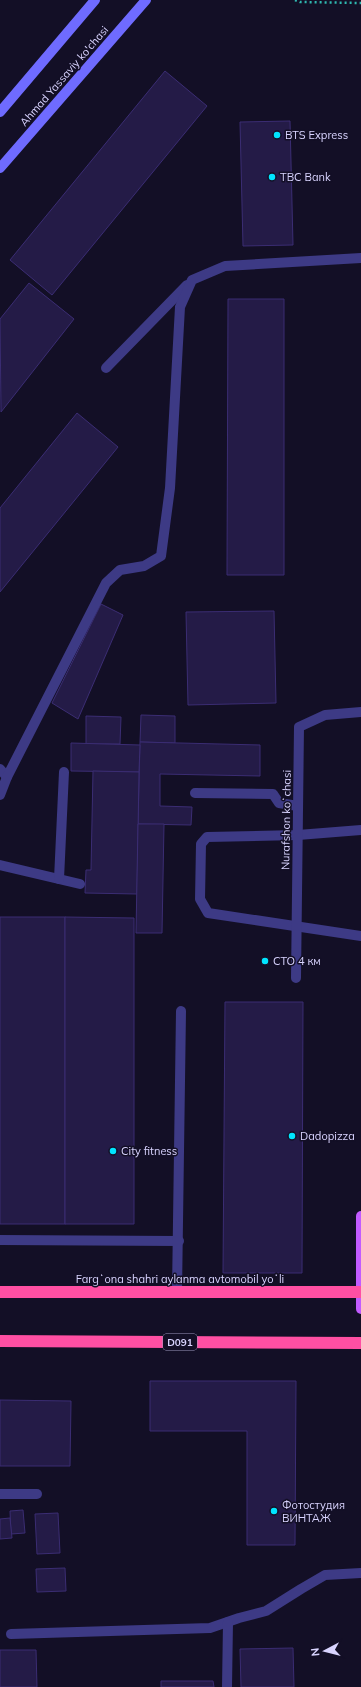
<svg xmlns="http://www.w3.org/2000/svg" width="361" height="1687" viewBox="0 0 361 1687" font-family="Mulish,sans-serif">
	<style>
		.building { fill: #241b47; stroke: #3b2d73 }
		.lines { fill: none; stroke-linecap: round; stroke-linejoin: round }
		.path { stroke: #2fb8b0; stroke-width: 2.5; stroke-dasharray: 2 3; stroke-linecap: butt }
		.lane { stroke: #3d3a85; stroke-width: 10 }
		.street { stroke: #3d3a85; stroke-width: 10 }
		.secondary { stroke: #6f6bff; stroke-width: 10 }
		.primary { stroke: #c25bff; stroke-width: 10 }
		.highway { stroke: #ff4fa3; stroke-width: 12 }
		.poi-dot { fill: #00e5ff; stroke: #130f26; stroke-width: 1.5 }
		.labels { text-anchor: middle; stroke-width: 3; stroke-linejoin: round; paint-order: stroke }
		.shield { fill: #130f26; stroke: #9e99be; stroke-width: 1 }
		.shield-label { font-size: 10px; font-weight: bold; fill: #d9d4ff }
		.street-label { font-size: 11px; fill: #d9d4ff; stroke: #130f26 }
		.poi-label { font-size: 11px; fill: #d9d4ff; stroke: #130f26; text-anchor: start }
	</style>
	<rect width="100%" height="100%" fill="#130f26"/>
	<g class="building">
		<polygon points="165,71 207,106 52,295 10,260"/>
		<polygon points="290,121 293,245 243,246 240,122"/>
		<polygon points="29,283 74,319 1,412 0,319"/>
		<polygon points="228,299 284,299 284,575 227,575"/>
		<polygon points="77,413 118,447 0,592 0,508"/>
		<polygon points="101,604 123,615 78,719 52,703"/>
		<polygon points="274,611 276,703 188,705 186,612"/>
		<polygon points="141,715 175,716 175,743 140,742"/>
		<polygon points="86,716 121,717 120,744 86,744"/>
		<polygon points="140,742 260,745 260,776 160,774 160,806 192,807 191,825 138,824"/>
		<polygon points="71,743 140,745 139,772 71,771"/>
		<polygon points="93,771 139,772 137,894 85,893 86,870 91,870"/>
		<polygon points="138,824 164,824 162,933 136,933"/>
		<rect x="0" y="917" width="65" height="307"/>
		<polygon points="65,917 134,918 134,1224 65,1224"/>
		<polygon points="225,1002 303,1002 302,1273 223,1273"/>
		<polygon points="150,1381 296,1381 295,1545 247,1545 247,1431 150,1431"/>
		<polygon points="0,1400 71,1401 70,1466 0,1466"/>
		<polygon points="23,1510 25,1533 11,1534 10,1511"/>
		<polygon points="58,1513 60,1553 37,1554 35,1514"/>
		<polygon points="10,1518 12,1538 0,1539 0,1519"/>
		<polygon points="65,1568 66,1591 37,1592 36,1569"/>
		<polygon points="293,1648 294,1687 241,1687 240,1649"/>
		<polygon points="0,1650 36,1650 37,1687 0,1687"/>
		<polygon points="161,1681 213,1681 214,1687 161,1687"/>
	</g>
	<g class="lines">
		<polyline class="path" points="295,0 300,2 361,3"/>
		<g class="lane">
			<polyline points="106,368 187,285"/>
			<polyline points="0,769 7,777"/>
			<polyline points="195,793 273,794 279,803 298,806"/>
			<polyline points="0,795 7,777 106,583 120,570 144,566 161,556 170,488 180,307 192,280 225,266 361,258"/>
			<polyline points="361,830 298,835 207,837 201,844 200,899 208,913 361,936"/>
			<polyline points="0,865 80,884"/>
			<polyline points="59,879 64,772"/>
			<polyline points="0,1240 179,1241"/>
			<polyline points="0,1494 37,1494"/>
			<polyline points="11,1634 210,1628 239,1618 266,1611 301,1589 325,1575 361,1573"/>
			<polyline points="227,1687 228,1622"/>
		</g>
		<g class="street">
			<polyline points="296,978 299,727 325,715 361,712"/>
			<polyline points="177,1292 181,1011"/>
		</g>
		<g class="secondary">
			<polyline points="0,112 95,0"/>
			<polyline points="0,168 146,0"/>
		</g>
		<polyline class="primary" points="361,1216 361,1309"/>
		<g class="highway">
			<polyline points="0,1292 361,1292"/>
			<polyline points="0,1341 361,1343"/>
		</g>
	</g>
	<g class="poi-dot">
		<circle cx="277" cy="135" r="4"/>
		<circle cx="272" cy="177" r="4"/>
		<circle cx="265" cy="961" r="4"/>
		<circle cx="292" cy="1136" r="4"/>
		<circle cx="113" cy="1151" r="4"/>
		<circle cx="274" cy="1511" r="4"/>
	</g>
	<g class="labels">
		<rect class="shield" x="163" y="1334" width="34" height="16" rx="3"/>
		<g class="shield-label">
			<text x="180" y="1346">D091</text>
		</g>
		<g class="street-label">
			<text transform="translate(64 76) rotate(-49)" y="4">Ahmad Yassaviy ko'chasi</text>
			<text transform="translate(286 820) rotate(-89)" y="4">Nurafshon koʻchasi</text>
			<text x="180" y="1283">Fargʻona shahri aylanma avtomobil yoʻli</text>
		</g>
		<g class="poi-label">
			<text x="285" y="139">BTS Express</text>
			<text x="280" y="181">TBC Bank</text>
			<text x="273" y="965">СТО 4 км</text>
			<text x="300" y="1140">Dadopizza</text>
			<text x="121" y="1155">City fitness</text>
			<text x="282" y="1509">Фотостудия<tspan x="282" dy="13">ВИНТАЖ</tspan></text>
		</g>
	</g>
	<g transform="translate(325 1651) rotate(263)" stroke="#130f26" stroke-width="3" paint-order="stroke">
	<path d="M0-3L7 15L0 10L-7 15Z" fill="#d9d4ff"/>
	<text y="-6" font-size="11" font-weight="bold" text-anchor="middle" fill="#d9d4ff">N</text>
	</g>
</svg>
